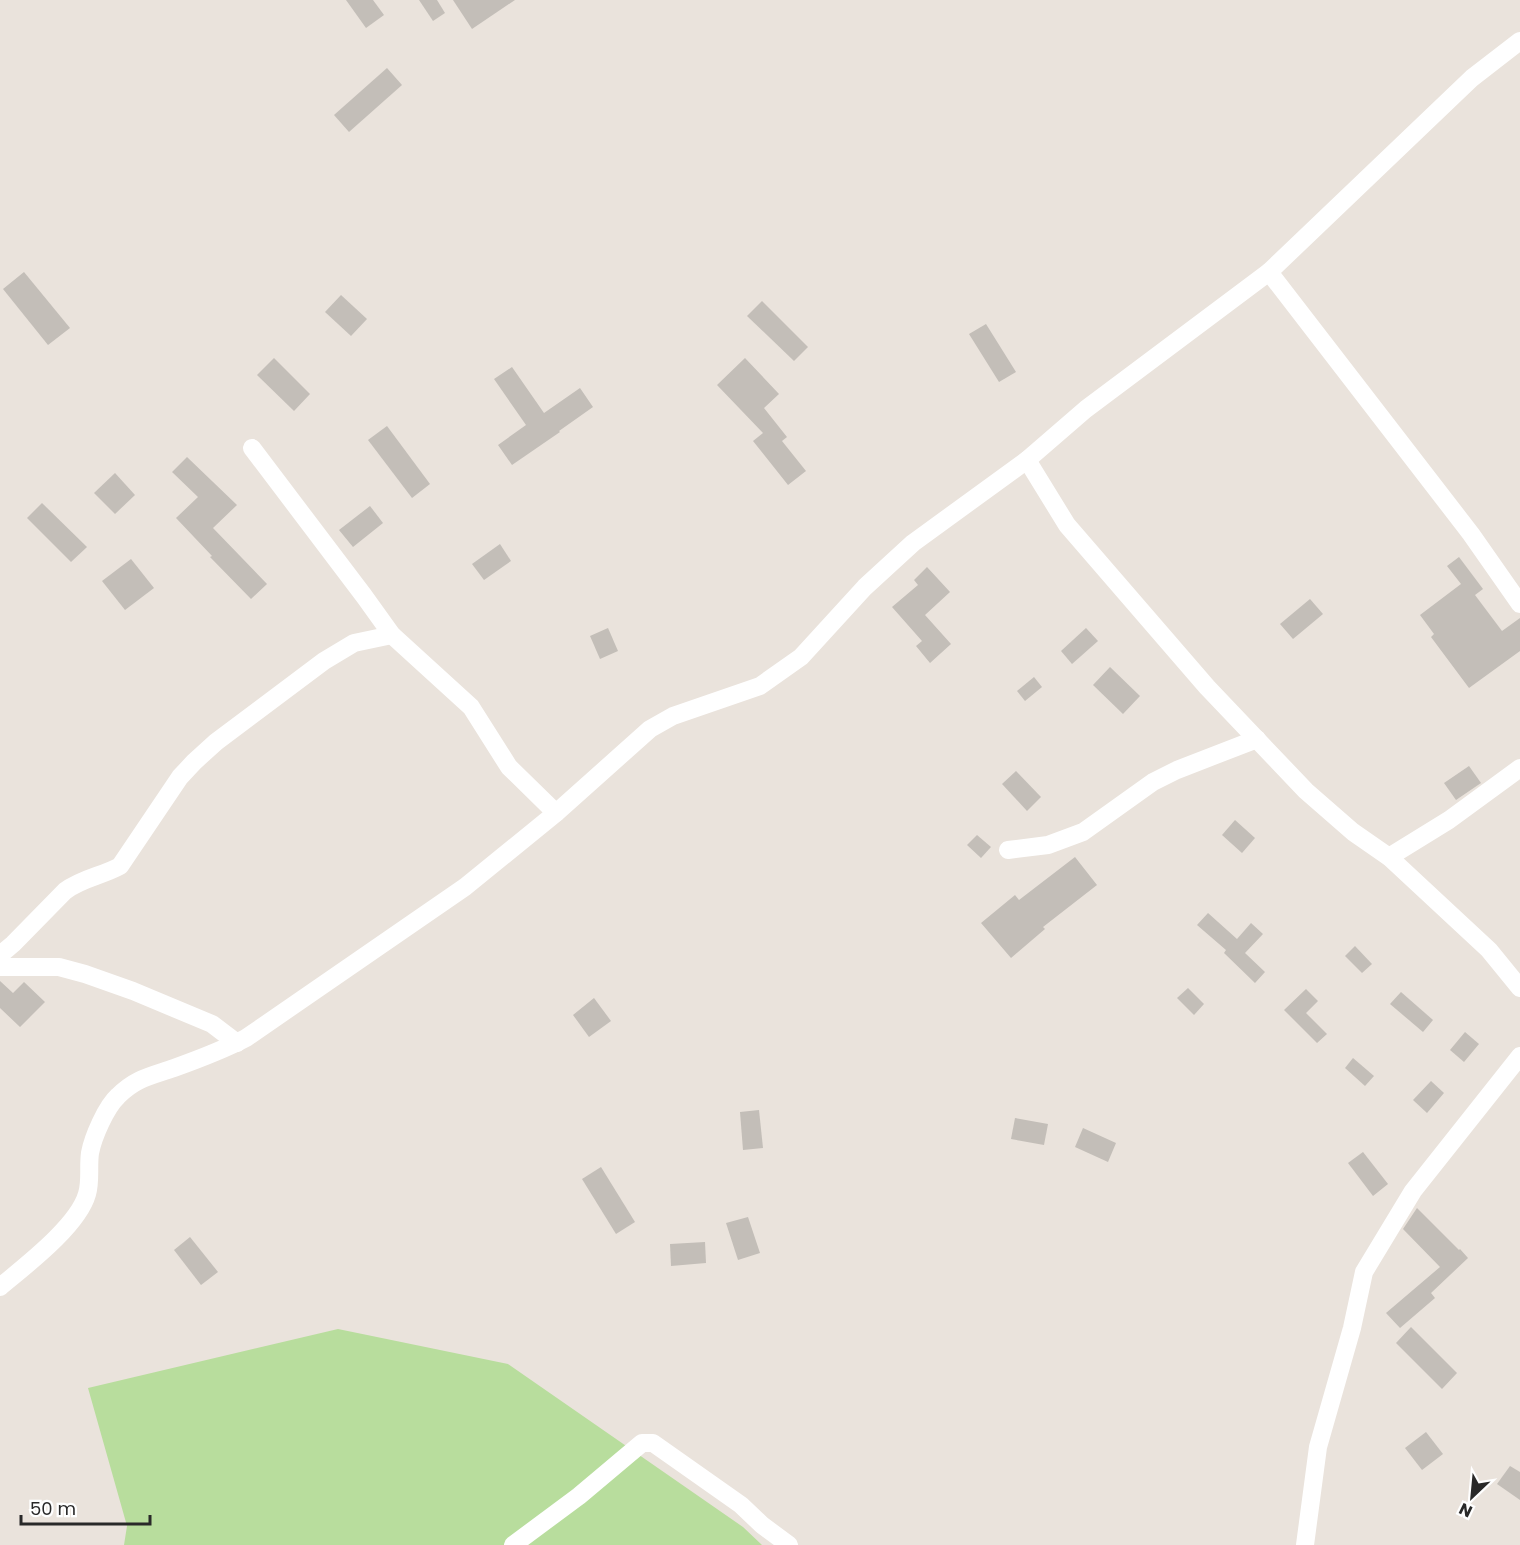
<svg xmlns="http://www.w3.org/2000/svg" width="1520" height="1545" viewBox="0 0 1520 1545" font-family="Poppins,sans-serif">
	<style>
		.green { fill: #b8dd9d }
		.building { fill: #c3beb8 }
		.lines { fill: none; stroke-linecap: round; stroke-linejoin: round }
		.minor { stroke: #fff; stroke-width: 18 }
	</style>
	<rect width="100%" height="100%" fill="#eae3dc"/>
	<polygon class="green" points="338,1329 508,1364 743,1527 762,1545 124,1545 127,1526 88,1388"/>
	<g class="building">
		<polygon points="346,0 373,0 384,15 366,28"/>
		<polygon points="419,0 437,0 445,13 433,21"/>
		<polygon points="453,0 515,0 472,29"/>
		<polygon points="387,68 402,85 349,132 334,115"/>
		<polygon points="24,272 70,328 48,345 3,289"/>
		<polygon points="341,295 367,319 351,336 325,312"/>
		<polygon points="762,301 808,347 794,361 747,316"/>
		<polygon points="986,324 1016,372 999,382 969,334"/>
		<polygon points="274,358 310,394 294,411 257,375"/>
		<polygon points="745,358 779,394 764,408 787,437 782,441 806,471 788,485 753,441 763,433 717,385"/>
		<polygon points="512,367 544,413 580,388 593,407 559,431 560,432 512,465 498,445 526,425 494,379"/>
		<polygon points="387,426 430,484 412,498 368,440"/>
		<polygon points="187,457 237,505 213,528 267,584 251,599 210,557 212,556 176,518 198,497 172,472"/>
		<polygon points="115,473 135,495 115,514 94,493"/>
		<polygon points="42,503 87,547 71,562 27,518"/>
		<polygon points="370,506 383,523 353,547 339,530"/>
		<polygon points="500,544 511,561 484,580 472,564"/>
		<polygon points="1459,557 1483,589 1475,595 1502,631 1520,618 1520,651 1469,688 1431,637 1434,634 1420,615 1461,584 1447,566"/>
		<polygon points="131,559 154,588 125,610 102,581"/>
		<polygon points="927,567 950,592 925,615 951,644 930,663 916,646 922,641 892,607 918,585 914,580"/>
		<polygon points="1310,599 1323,614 1293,639 1280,624"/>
		<polygon points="608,628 618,651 600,659 590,636"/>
		<polygon points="1086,628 1098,641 1072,664 1061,651"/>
		<polygon points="1110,667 1140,696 1123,714 1093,685"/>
		<polygon points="1034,677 1042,687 1025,701 1017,691"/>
		<polygon points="1469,766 1481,783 1456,800 1444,783"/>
		<polygon points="1016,771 1041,797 1027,811 1002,784"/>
		<polygon points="1235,820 1255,838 1242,853 1222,835"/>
		<polygon points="977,835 991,847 981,858 967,845"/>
		<polygon points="1075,857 1097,885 1043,927 1045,929 1011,958 981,923 1015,895 1019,900"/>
		<polygon points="1208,913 1237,939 1251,923 1263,934 1245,953 1265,972 1255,983 1224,953 1226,950 1197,925"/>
		<polygon points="1355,946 1372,964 1362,973 1345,956"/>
		<polygon points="0,981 13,993 24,982 45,1002 20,1027 0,1008"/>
		<polygon points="1188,988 1204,1004 1194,1015 1177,998"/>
		<polygon points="1306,989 1318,1001 1306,1013 1327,1034 1317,1043 1284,1010"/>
		<polygon points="1401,992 1433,1020 1423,1032 1390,1004"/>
		<polygon points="594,998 611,1021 589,1037 573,1015"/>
		<polygon points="1465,1032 1479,1044 1464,1062 1450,1050"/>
		<polygon points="1353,1058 1374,1076 1365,1086 1345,1068"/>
		<polygon points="1431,1081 1444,1093 1427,1113 1413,1100"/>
		<polygon points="759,1110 763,1148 743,1150 740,1112"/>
		<polygon points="1015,1118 1048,1124 1044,1145 1011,1139"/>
		<polygon points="1083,1128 1116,1143 1108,1162 1075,1147"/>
		<polygon points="1363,1152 1388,1184 1373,1196 1348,1163"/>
		<polygon points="601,1167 635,1222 616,1234 582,1179"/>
		<polygon points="1417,1208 1459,1250 1460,1249 1468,1258 1431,1293 1435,1298 1400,1328 1386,1313 1440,1267 1403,1229"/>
		<polygon points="748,1217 760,1253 738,1260 726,1223"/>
		<polygon points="190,1237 218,1272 201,1285 174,1250"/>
		<polygon points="705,1242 706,1263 671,1266 670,1244"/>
		<polygon points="1411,1327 1457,1373 1442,1389 1396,1343"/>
		<polygon points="1426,1432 1443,1454 1422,1470 1405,1448"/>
		<polygon points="1510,1466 1520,1472 1520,1500 1497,1484"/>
	</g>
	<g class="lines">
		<g class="minor">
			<polyline points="1269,272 1471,534 1520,604"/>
			<polyline points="252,448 364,596 392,635 471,707 509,767 556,813"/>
			<polyline points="1027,460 1067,525 1207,687 1306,791 1353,832 1389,857 1489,950 1520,988"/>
			<polyline points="1008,850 1048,845 1083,832 1153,782 1177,770 1257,739"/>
			<polyline points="1389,857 1449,820 1520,768"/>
			<path d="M0,955l13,-11 52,-53c17,-13 37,-15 55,-25l60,-89 14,-15 22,-20 108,-81 30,-18 38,-8"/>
			<polyline points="0,967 59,967 85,974 133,991 212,1024 237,1043"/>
			<path d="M0,1287c25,-21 78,-61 87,-93 4,-13 1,-27 3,-41 3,-16 16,-46 28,-57 18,-18 33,-20 56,-28 25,-9 49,-18 72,-30l219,-151 91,-74 94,-84 23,-13 87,-30 41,-29 64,-70 48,-44 114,-83 59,-51 183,-137 203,-194 48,-37"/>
			<polyline points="513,1545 579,1496 642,1443 653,1443 741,1505 762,1525 789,1545"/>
			<polyline points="1305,1545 1318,1447 1352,1328 1364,1272 1413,1191 1520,1056"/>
		</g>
	</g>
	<g transform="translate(1472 1497) rotate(206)" stroke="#ffffff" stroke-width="4.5" paint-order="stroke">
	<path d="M0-4.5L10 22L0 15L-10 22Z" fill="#292929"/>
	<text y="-9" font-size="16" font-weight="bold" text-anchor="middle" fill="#292929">N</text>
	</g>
	<path d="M21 1515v9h129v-9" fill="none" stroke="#292929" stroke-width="3"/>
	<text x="30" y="1515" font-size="18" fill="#292929" stroke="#ffffff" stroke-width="4.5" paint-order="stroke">50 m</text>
</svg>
